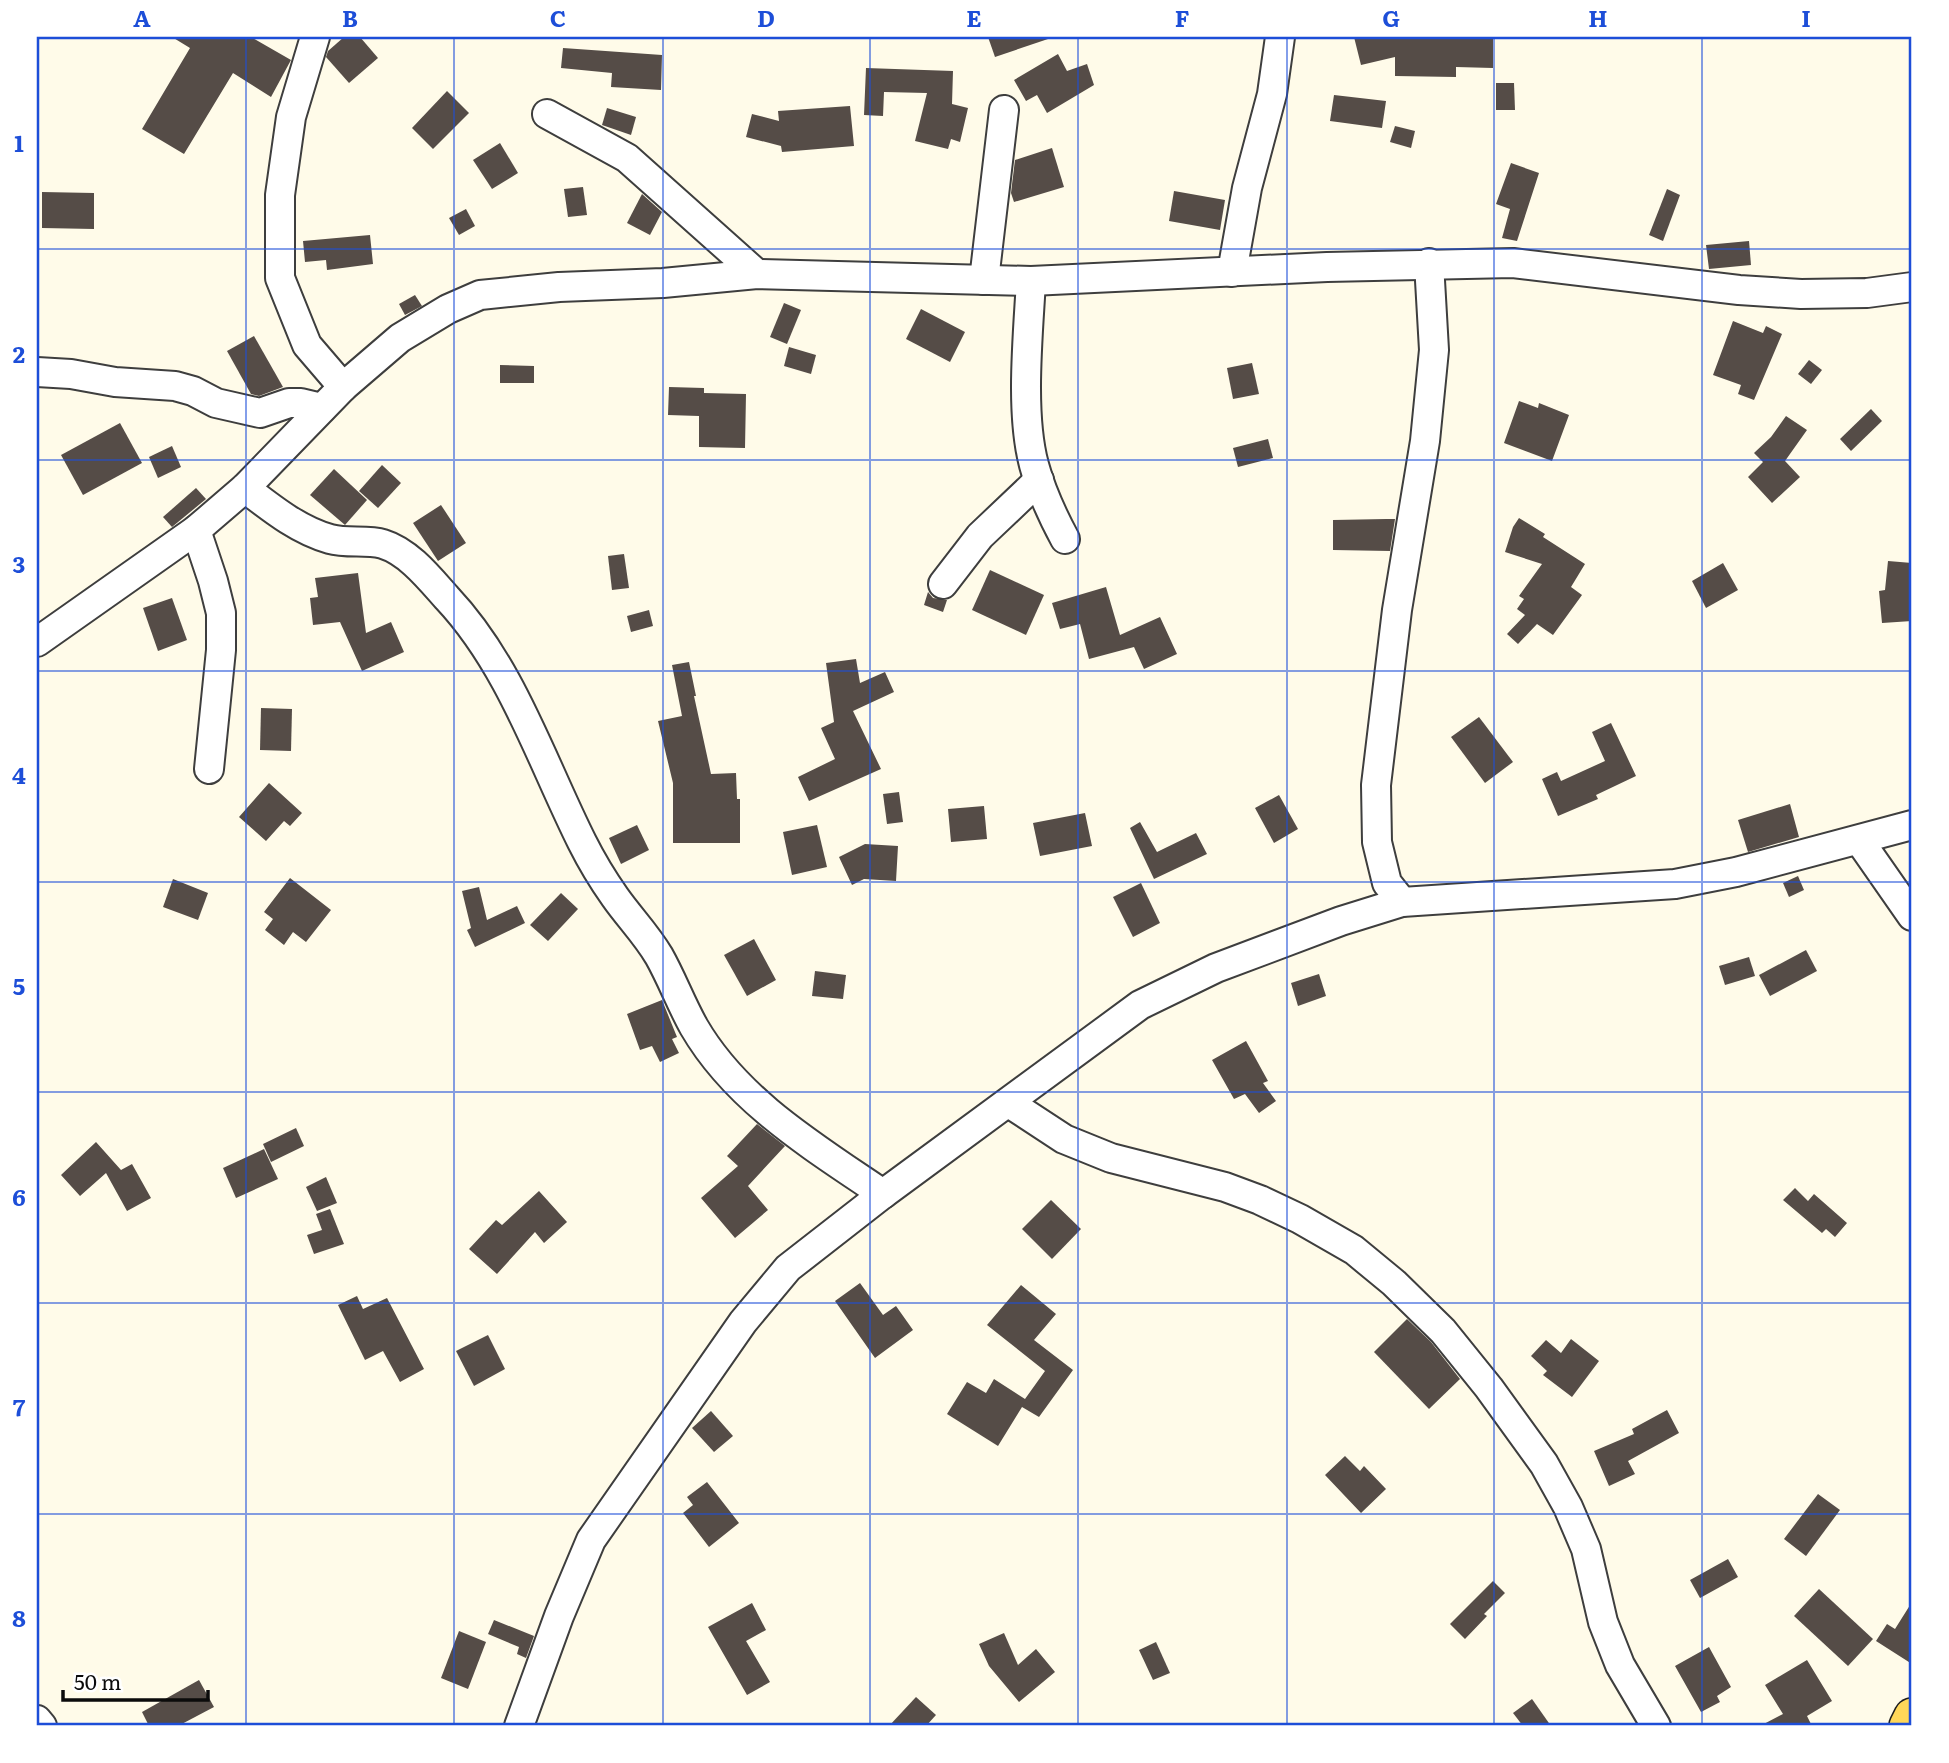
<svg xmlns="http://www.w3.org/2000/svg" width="1949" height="1763" viewBox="0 0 1949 1763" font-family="Literata,serif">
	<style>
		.building { fill: #554c47 }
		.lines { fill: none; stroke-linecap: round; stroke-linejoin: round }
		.minor-casing { stroke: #3e3e3e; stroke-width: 32 }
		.major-casing { stroke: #1c1c1c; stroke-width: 38 }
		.minor { stroke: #fff; stroke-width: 28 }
		.major { stroke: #ffd759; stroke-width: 35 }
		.grid { fill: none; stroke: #1d4ed8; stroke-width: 2; stroke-opacity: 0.55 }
		.neatline { fill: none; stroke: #1d4ed8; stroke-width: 2.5 }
		.grid-label { font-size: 23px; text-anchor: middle; font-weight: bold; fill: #1d4ed8 }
	</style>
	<rect width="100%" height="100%" fill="#fffbe9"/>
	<g class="building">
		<polygon points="172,37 251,37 291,60 271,97 233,73 184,154 142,129 190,48"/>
		<polygon points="344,37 360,37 378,58 349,83 326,57 328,51"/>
		<polygon points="988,37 1047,37 1048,39 995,57"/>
		<polygon points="1354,37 1493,37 1493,68 1456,67 1456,77 1395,76 1395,57 1361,65"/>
		<polygon points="563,48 662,55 661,90 611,87 612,73 561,68"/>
		<polygon points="1058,54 1067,71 1087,64 1094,85 1047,113 1037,95 1026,101 1014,80"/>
		<polygon points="866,68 953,71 952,104 968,108 960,142 951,139 948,149 915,141 927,93 884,92 883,116 864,115"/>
		<polygon points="1496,83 1514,83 1515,110 1496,110"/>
		<polygon points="447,91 469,113 433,149 412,128"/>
		<polygon points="1334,95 1386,101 1382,128 1330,121"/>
		<polygon points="850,106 854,146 782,152 781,146 746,137 752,114 779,121 778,111"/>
		<polygon points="607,108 636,117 631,135 602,125"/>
		<polygon points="1395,126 1415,131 1411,148 1390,142"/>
		<polygon points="500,143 518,173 492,189 473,160"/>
		<polygon points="1052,148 1064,187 1014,202 1011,193 1015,160"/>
		<polygon points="1511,163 1539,173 1517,241 1502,238 1510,209 1496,204"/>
		<polygon points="583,187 587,215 568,217 564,189"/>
		<polygon points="1667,189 1680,195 1663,241 1649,235"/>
		<polygon points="1174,191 1225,200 1220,230 1169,221"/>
		<polygon points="42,192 94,193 94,229 42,228"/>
		<polygon points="642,194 662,212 650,235 627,223"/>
		<polygon points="466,209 475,226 459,235 449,218"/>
		<polygon points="370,235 373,264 327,270 326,260 305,262 303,241"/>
		<polygon points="1749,241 1751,265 1709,269 1706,245"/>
		<polygon points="415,295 422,306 405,315 399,304"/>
		<polygon points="784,303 801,310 787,344 770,337"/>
		<polygon points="921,309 965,332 950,362 906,339"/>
		<polygon points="1733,321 1763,333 1766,326 1782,334 1754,400 1738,394 1741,385 1713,375"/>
		<polygon points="254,336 283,387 259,396 251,394 227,351"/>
		<polygon points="789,347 816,355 811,374 784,366"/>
		<polygon points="1809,360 1822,370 1811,384 1798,374"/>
		<polygon points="1252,363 1259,394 1233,399 1227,368"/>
		<polygon points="500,365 534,366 534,383 500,383"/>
		<polygon points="669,387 704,388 704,393 746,394 745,448 699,447 699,416 668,415"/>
		<polygon points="1519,401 1538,408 1539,403 1569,415 1552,461 1504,443"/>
		<polygon points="1871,409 1882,421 1851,451 1840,439"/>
		<polygon points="1786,416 1807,430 1785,461 1800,477 1772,503 1748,477 1763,462 1754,453 1771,437"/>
		<polygon points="120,423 142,463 83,495 61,455"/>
		<polygon points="1268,439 1273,458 1238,467 1233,448"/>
		<polygon points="172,446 181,467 158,478 149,457"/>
		<polygon points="382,465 401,483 378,508 359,491"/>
		<polygon points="334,469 367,500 345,525 310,495"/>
		<polygon points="196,488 206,499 172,527 163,517"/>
		<polygon points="441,505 466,543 438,561 413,523"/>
		<polygon points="1519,518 1545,534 1543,537 1585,564 1571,587 1582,595 1553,635 1537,624 1518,644 1507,634 1525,615 1517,609 1524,599 1519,596 1542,564 1505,552 1513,527"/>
		<polygon points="1386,519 1395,519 1390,551 1333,550 1333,520"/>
		<polygon points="624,554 629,588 612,590 608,556"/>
		<polygon points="1888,561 1912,563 1912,621 1882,623 1879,591 1885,590"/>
		<polygon points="1723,563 1738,590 1706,608 1692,581"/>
		<polygon points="990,570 1044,595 1026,635 972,610"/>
		<polygon points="358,573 366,633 391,622 404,652 362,671 340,622 313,625 310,598 318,597 315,578"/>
		<polygon points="1106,587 1120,635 1160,617 1177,654 1144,669 1134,647 1089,659 1080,624 1060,629 1052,603"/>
		<polygon points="928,592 933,598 947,600 943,612 924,605"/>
		<polygon points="172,598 187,640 158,651 143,608"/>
		<polygon points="649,610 653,626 631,632 627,616"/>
		<polygon points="856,659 860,683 885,672 894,692 853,711 881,769 809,801 798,777 835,759 821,728 834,722 826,663"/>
		<polygon points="689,662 696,696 694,696 711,774 736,773 737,799 740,799 740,843 673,843 673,783 658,721 682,716 672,665"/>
		<polygon points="261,708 292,709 291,751 260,750"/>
		<polygon points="1479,717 1513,762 1485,783 1451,737"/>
		<polygon points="1611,723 1636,776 1596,795 1598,799 1558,816 1542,779 1557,772 1561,781 1605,761 1592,732"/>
		<polygon points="269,783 302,813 290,826 284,821 266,841 239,817"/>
		<polygon points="899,792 903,822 887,824 883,794"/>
		<polygon points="1279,795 1298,829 1274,843 1255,808"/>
		<polygon points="1790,804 1799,837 1748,852 1738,820"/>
		<polygon points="984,806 987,839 951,842 948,809"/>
		<polygon points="1085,813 1092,846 1040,856 1033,823"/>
		<polygon points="1140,822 1157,852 1196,833 1207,854 1154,879 1130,828"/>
		<polygon points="637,825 649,850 621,864 609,838"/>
		<polygon points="817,825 827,867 792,875 783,832"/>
		<polygon points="865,844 898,846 896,881 864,879 852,885 839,857"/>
		<polygon points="1798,876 1804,890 1789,897 1783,883"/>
		<polygon points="290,878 331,910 306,942 293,932 284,945 265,930 273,919 264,912"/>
		<polygon points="173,879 208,893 198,920 163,907"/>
		<polygon points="1141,883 1160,923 1133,937 1113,897"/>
		<polygon points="479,887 487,920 517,906 525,923 475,947 467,930 471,928 462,891"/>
		<polygon points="561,893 578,909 548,941 530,925"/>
		<polygon points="754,939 776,980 747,996 724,955"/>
		<polygon points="1806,950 1817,971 1770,996 1759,975"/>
		<polygon points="1749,957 1755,976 1725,985 1719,966"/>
		<polygon points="815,971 846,975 843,999 812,996"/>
		<polygon points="1319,974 1326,996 1298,1006 1291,983"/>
		<polygon points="662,1000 677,1037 672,1039 679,1053 660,1062 652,1046 640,1050 627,1014"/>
		<polygon points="1246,1041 1268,1081 1263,1083 1276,1101 1259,1113 1245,1094 1234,1099 1212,1060"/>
		<polygon points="757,1124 785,1146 748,1186 768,1210 735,1238 701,1198 738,1166 727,1156"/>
		<polygon points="296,1128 304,1146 271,1162 263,1144"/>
		<polygon points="96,1142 121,1170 132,1164 151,1198 127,1211 106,1173 80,1196 61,1175"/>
		<polygon points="264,1149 278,1179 236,1198 223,1168"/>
		<polygon points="326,1177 337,1203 317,1211 306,1187"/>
		<polygon points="1795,1188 1808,1201 1814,1194 1847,1223 1835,1237 1826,1229 1822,1233 1783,1200"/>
		<polygon points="539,1191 567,1222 544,1243 535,1232 497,1274 469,1249 496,1220 502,1225"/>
		<polygon points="1051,1200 1081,1229 1052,1259 1022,1229"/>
		<polygon points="330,1209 344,1244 314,1254 307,1235 322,1230 316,1214"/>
		<polygon points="860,1283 883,1315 896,1306 913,1330 875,1358 835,1301"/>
		<polygon points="1021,1285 1056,1314 1034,1340 1073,1370 1039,1417 1022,1407 998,1446 947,1414 967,1382 986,1393 994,1379 1025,1399 1045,1371 987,1325"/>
		<polygon points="357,1296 363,1309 387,1298 424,1369 400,1382 383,1351 365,1360 338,1305"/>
		<polygon points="1407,1319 1431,1342 1460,1379 1429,1409 1374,1352"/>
		<polygon points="488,1335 505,1369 474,1386 456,1351"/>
		<polygon points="1571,1339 1599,1361 1572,1397 1543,1375 1547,1371 1531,1356 1546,1340 1561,1353"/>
		<polygon points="1667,1410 1679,1433 1628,1461 1635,1474 1609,1486 1594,1451 1634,1434 1632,1429"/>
		<polygon points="711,1411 733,1436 714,1452 692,1428"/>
		<polygon points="1345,1456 1360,1471 1364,1466 1386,1489 1361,1513 1325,1475"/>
		<polygon points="707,1482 739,1523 709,1547 683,1513 693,1505 687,1497"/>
		<polygon points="1818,1494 1840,1510 1806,1556 1784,1539"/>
		<polygon points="1728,1559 1738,1577 1700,1598 1690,1580"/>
		<polygon points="1493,1581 1505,1593 1484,1614 1487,1616 1465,1639 1450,1624"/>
		<polygon points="1819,1589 1873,1639 1848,1666 1794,1616"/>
		<polygon points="1912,1602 1912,1664 1876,1641 1887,1624 1895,1629"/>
		<polygon points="752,1603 766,1630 746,1641 770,1682 747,1695 708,1627"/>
		<polygon points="494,1620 534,1636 526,1658 517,1654 519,1647 488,1634"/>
		<polygon points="459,1631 486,1642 468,1689 441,1678"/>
		<polygon points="1004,1633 1018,1665 1036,1649 1055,1672 1019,1702 989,1666 979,1644"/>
		<polygon points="1156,1642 1170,1673 1153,1680 1139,1650"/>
		<polygon points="1709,1647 1731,1687 1717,1696 1720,1702 1701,1712 1675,1666"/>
		<polygon points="1807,1660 1832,1701 1807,1716 1812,1726 1760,1726 1783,1714 1765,1685"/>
		<polygon points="199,1680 214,1707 178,1726 149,1726 142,1712"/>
		<polygon points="916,1697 936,1715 926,1726 889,1726"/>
		<polygon points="1532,1699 1551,1726 1523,1726 1513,1713"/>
	</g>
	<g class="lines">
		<g class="minor-casing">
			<g id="minor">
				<polyline points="315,37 291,117 280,195 280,278 307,345 343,387"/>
				<polyline points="547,114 627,158 757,274"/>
				<polyline points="1232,272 1247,188 1272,94 1280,37"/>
				<polyline points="984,280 1004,110"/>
				<path d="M1031,281c-3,54 -11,132 3,184 7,26 18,50 31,74"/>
				<polyline points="37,372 71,374 115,382 175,386 193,391 216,403 260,413 289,403 301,403 322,408"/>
				<path d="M245,488c26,20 53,42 85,51 17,5 37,0 53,5 26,8 47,35 64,54 64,68 94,162 135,244 9,18 21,38 33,55 14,20 31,37 44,59 13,23 22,48 35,71 43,74 120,120 189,167"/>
				<polyline points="196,530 213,581 221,613 221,650 209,769"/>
				<polyline points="943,584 980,536 1039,480"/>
				<polyline points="37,642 196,530 245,488 343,387 400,338 448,309 480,295 559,287 663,283 757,274 1031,281 1327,267 1513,263 1739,290 1801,294 1867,293 1912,287"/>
				<polyline points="1859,840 1912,916"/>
				<polyline points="1402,902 1387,883 1377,842 1376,785 1397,610 1425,441 1434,350 1429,263"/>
				<polyline points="1009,1103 1064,1139 1111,1158 1225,1187 1260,1200 1300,1219 1354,1250 1394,1283 1443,1331 1489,1388 1544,1464 1568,1507 1586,1549 1603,1622 1620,1665 1656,1726"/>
				<polyline points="37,1720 42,1726"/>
				<polyline points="519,1726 559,1616 591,1540 743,1322 788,1268 883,1194 1140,1005 1216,968 1341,921 1402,902 1675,884 1736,872 1912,825"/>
			</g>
		</g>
		<g class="major-casing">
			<polyline id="major" points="1907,1726 1912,1716"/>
		</g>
		<use href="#minor" class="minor"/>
		<use href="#major" class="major"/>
	</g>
	<path class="grid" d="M246,37v1689M454,37v1689M663,37v1689M870,37v1689M1078,37v1689M1287,37v1689M1494,37v1689M1702,37v1689M37,249h1875M37,460h1875M37,671h1875M37,882h1875M37,1092h1875M37,1303h1875M37,1514h1875"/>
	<rect width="1949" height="1763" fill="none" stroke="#ffffff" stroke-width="77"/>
	<path d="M63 1690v10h145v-10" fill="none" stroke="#0b0b0b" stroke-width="3.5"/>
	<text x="74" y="1690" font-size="21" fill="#0b0b0b" stroke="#ffffff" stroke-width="5" paint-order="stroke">50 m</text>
	<rect x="38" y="38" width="1872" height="1686" class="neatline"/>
	<g class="grid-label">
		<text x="142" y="27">A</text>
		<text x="350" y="27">B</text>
		<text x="558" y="27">C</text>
		<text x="766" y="27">D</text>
		<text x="974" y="27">E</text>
		<text x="1182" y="27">F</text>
		<text x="1391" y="27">G</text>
		<text x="1598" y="27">H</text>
		<text x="1806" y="27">I</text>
		<text x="19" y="152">1</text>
		<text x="19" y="363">2</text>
		<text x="19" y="573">3</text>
		<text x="19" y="784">4</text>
		<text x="19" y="995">5</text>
		<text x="19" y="1206">6</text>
		<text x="19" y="1416">7</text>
		<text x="19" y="1627">8</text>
	</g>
</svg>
